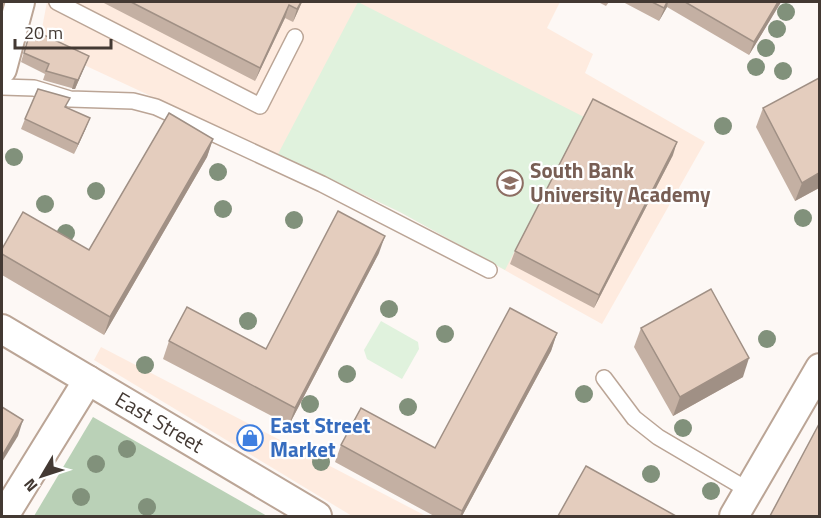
<svg xmlns="http://www.w3.org/2000/svg" width="821" height="518" viewBox="0 0 821 518" font-family="'Titillium Web',sans-serif">
	<style>
		.built { fill: #feebdf }
		.green { fill: #e0f2dd }
		.forest { fill: #bad1b7 }
		.lines { fill: none; stroke-linecap: round; stroke-linejoin: round }
		.lane-casing { stroke: #bba596; stroke-width: 18 }
		.street-casing { stroke: #bba596; stroke-width: 32 }
		.lane { stroke: #fff; stroke-width: 15 }
		.street { stroke: #fff; stroke-width: 28 }
		.tree { fill: #81917b }
		.wall { fill: #c4b0a3 }
		.shaded-wall { fill: #a09085 }
		.building { fill: #e4cdbe; stroke: #a09085; stroke-width: 1.5 }
		.labels { text-anchor: middle; stroke-width: 4.5; stroke-linejoin: round; paint-order: stroke }
		.education-label { font-size: 21px; font-weight: bold; fill: #785e54; stroke: #fff; text-anchor: start }
		.street-label { font-size: 21px; fill: #433933; stroke: #fff }
		.shop-label { font-size: 21px; font-weight: bold; fill: #366cbe; stroke: #fff; text-anchor: start }
	</style>
	<rect width="100%" height="100%" fill="#fdf8f5"/>
	<g class="built">
		<polygon points="47,2 560,2 547,28 593,54 585,73 705,142 602,324 400,212 39,44"/>
		<polygon points="101,347 426,516 352,516 94,360"/>
	</g>
	<g class="green">
		<polygon points="358,2 584,117 505,270 400,212 278,154"/>
		<polygon points="381,321 418,342 419,349 402,379 367,359 364,350"/>
	</g>
	<polygon class="forest" points="93,417 267,516 34,516"/>
	<g class="lines">
		<g class="lane-casing">
			<g id="lane">
				<polyline points="57,2 260,106 295,37"/>
				<polyline points="2,87 34,88 70,99 133,101 156,107 322,184 489,270"/>
				<polyline points="604,378 634,418 658,437 748,490"/>
			</g>
		</g>
		<g class="street-casing">
			<g id="street">
				<polyline points="2,69 20,2"/>
				<path id="s1" d="M2,329l315,187"/>
				<polyline points="4,516 88,380"/>
				<polyline points="734,516 820,368"/>
			</g>
		</g>
		<use href="#lane" class="lane"/>
		<use href="#street" class="street"/>
	</g>
	<g class="tree">
		<circle cx="786" cy="12" r="9"/>
		<circle cx="777" cy="29" r="9"/>
		<circle cx="766" cy="48" r="9"/>
		<circle cx="756" cy="67" r="9"/>
		<circle cx="783" cy="71" r="9"/>
		<circle cx="723" cy="126" r="9"/>
		<circle cx="14" cy="157" r="9"/>
		<circle cx="218" cy="172" r="9"/>
		<circle cx="96" cy="191" r="9"/>
		<circle cx="45" cy="204" r="9"/>
		<circle cx="223" cy="209" r="9"/>
		<circle cx="803" cy="218" r="9"/>
		<circle cx="294" cy="220" r="9"/>
		<circle cx="66" cy="233" r="9"/>
		<circle cx="389" cy="309" r="9"/>
		<circle cx="248" cy="321" r="9"/>
		<circle cx="445" cy="334" r="9"/>
		<circle cx="767" cy="339" r="9"/>
		<circle cx="145" cy="365" r="9"/>
		<circle cx="347" cy="374" r="9"/>
		<circle cx="584" cy="394" r="9"/>
		<circle cx="310" cy="404" r="9"/>
		<circle cx="408" cy="407" r="9"/>
		<circle cx="683" cy="428" r="9"/>
		<circle cx="127" cy="449" r="9"/>
		<circle cx="321" cy="462" r="9"/>
		<circle cx="96" cy="464" r="9"/>
		<circle cx="651" cy="474" r="9"/>
		<circle cx="711" cy="491" r="9"/>
		<circle cx="81" cy="497" r="9"/>
		<circle cx="147" cy="507" r="9"/>
	</g>
	<g class="wall">
		<polygon points="102,2 302,2 293,22 285,18 255,81"/>
		<polygon points="598,2 609,2 606,6"/>
		<polygon points="623,2 781,2 749,55 667,7 659,21"/>
		<polygon points="31,29 89,56 75,89 43,80 45,74 21,62"/>
		<polygon points="66,107 86,128 74,154 21,129 25,119"/>
		<polygon points="763,108 819,188 795,201 756,127"/>
		<polygon points="213,139 207,157 104,335 2,275 2,249 89,250"/>
		<polygon points="673,155 594,308 510,264 515,251"/>
		<polygon points="379,253 289,425 163,359 169,341 266,349"/>
		<polygon points="641,328 743,377 673,416 634,347"/>
		<polygon points="557,333 551,351 462,516 434,516 335,462 341,445 435,448"/>
	</g>
	<g class="shaded-wall">
		<polygon points="301,2 302,2 293,22 297,9"/>
		<polygon points="667,2 668,2 667,7 659,21"/>
		<polygon points="778,2 781,2 749,55 754,42"/>
		<polygon points="289,5 285,18 255,81 260,68"/>
		<polygon points="89,56 75,89 72,89 75,79"/>
		<polygon points="90,118 86,128 74,154 78,144"/>
		<polygon points="213,139 207,157 104,335 110,317"/>
		<polygon points="677,142 673,155 594,308 599,295"/>
		<polygon points="819,173 819,188 795,201 802,183"/>
		<polygon points="385,236 379,253 289,425 295,408"/>
		<polygon points="557,333 551,351 462,516 460,516 462,511"/>
		<polygon points="749,358 743,377 673,416 680,397"/>
		<polygon points="23,420 18,436 2,462 2,456"/>
	</g>
	<g class="building">
		<polygon points="131,2 301,2 297,9 289,5 260,68"/>
		<polygon points="652,2 667,2 664,8"/>
		<polygon points="685,2 778,2 754,42"/>
		<polygon points="31,29 89,56 78,80 46,71 49,64 24,53"/>
		<polygon points="819,78 819,173 802,183 763,108"/>
		<polygon points="38,89 70,98 65,107 90,118 78,144 25,119"/>
		<polygon points="593,99 677,142 599,295 515,251"/>
		<polygon points="169,113 213,139 110,317 2,254 2,249 23,212 89,250"/>
		<polygon points="338,211 385,236 295,408 169,341 187,307 266,349"/>
		<polygon points="711,289 749,358 680,397 641,328"/>
		<polygon points="510,308 557,333 462,511 341,445 361,408 435,448"/>
		<polygon points="2,407 23,420 2,456"/>
		<polygon points="819,424 819,516 770,516"/>
		<polygon points="586,466 676,516 558,516"/>
	</g>
	<defs>
		<g id="school-ring" transform="scale(1.35)"><circle r="9.5" fill="#fff" stroke="#8d6e63" stroke-width="1.5"/><path d="M0-5L7-2L0 1L-7-2ZM-4 1L0 2.5L4 1V4Q0 6-4 4Z" fill="#8d6e63"/></g>
		<g id="shop-ring" transform="scale(1.35)"><circle r="9.5" fill="#fff" stroke="#3f7fe0" stroke-width="1.5"/><path d="M-5-2.5h2.3a2.7 3.5 0 0 1 5.4 0H5L5.5 6h-11ZM-1.5-2.5h3a1.5 2.3 0 0 0-3 0Z" fill="#3f7fe0"/></g>
	</defs>
	<g fill-rule="evenodd">
		<use href="#school-ring" x="510" y="183"/>
		<use href="#shop-ring" x="250" y="438"/>
	</g>
	<g class="labels">
		<g class="education-label">
			<text x="530" y="178">South Bank<tspan x="530" dy="24">University Academy</tspan></text>
		</g>
		<g class="street-label">
			<text dy="7" stroke="none"><textPath href="#s1" startOffset="183">East Street</textPath></text>
		</g>
		<g class="shop-label">
			<text x="270" y="433">East Street<tspan x="270" dy="24">Market</tspan></text>
		</g>
	</g>
	<rect width="821" height="518" fill="none" stroke="#433933" stroke-width="6"/>
	<g transform="translate(42 476) rotate(231)" stroke="#ffffff" stroke-width="4.5" paint-order="stroke">
	<path d="M0-4.5L10 22L0 15L-10 22Z" fill="#433933"/>
	<text y="-9" font-size="16" font-weight="bold" text-anchor="middle" fill="#433933">N</text>
	</g>
	<path d="M15 39v9h96v-9" fill="none" stroke="#433933" stroke-width="3"/>
	<text x="24" y="39" font-size="18" fill="#433933" stroke="#ffffff" stroke-width="4.5" paint-order="stroke">20 m</text>
</svg>
